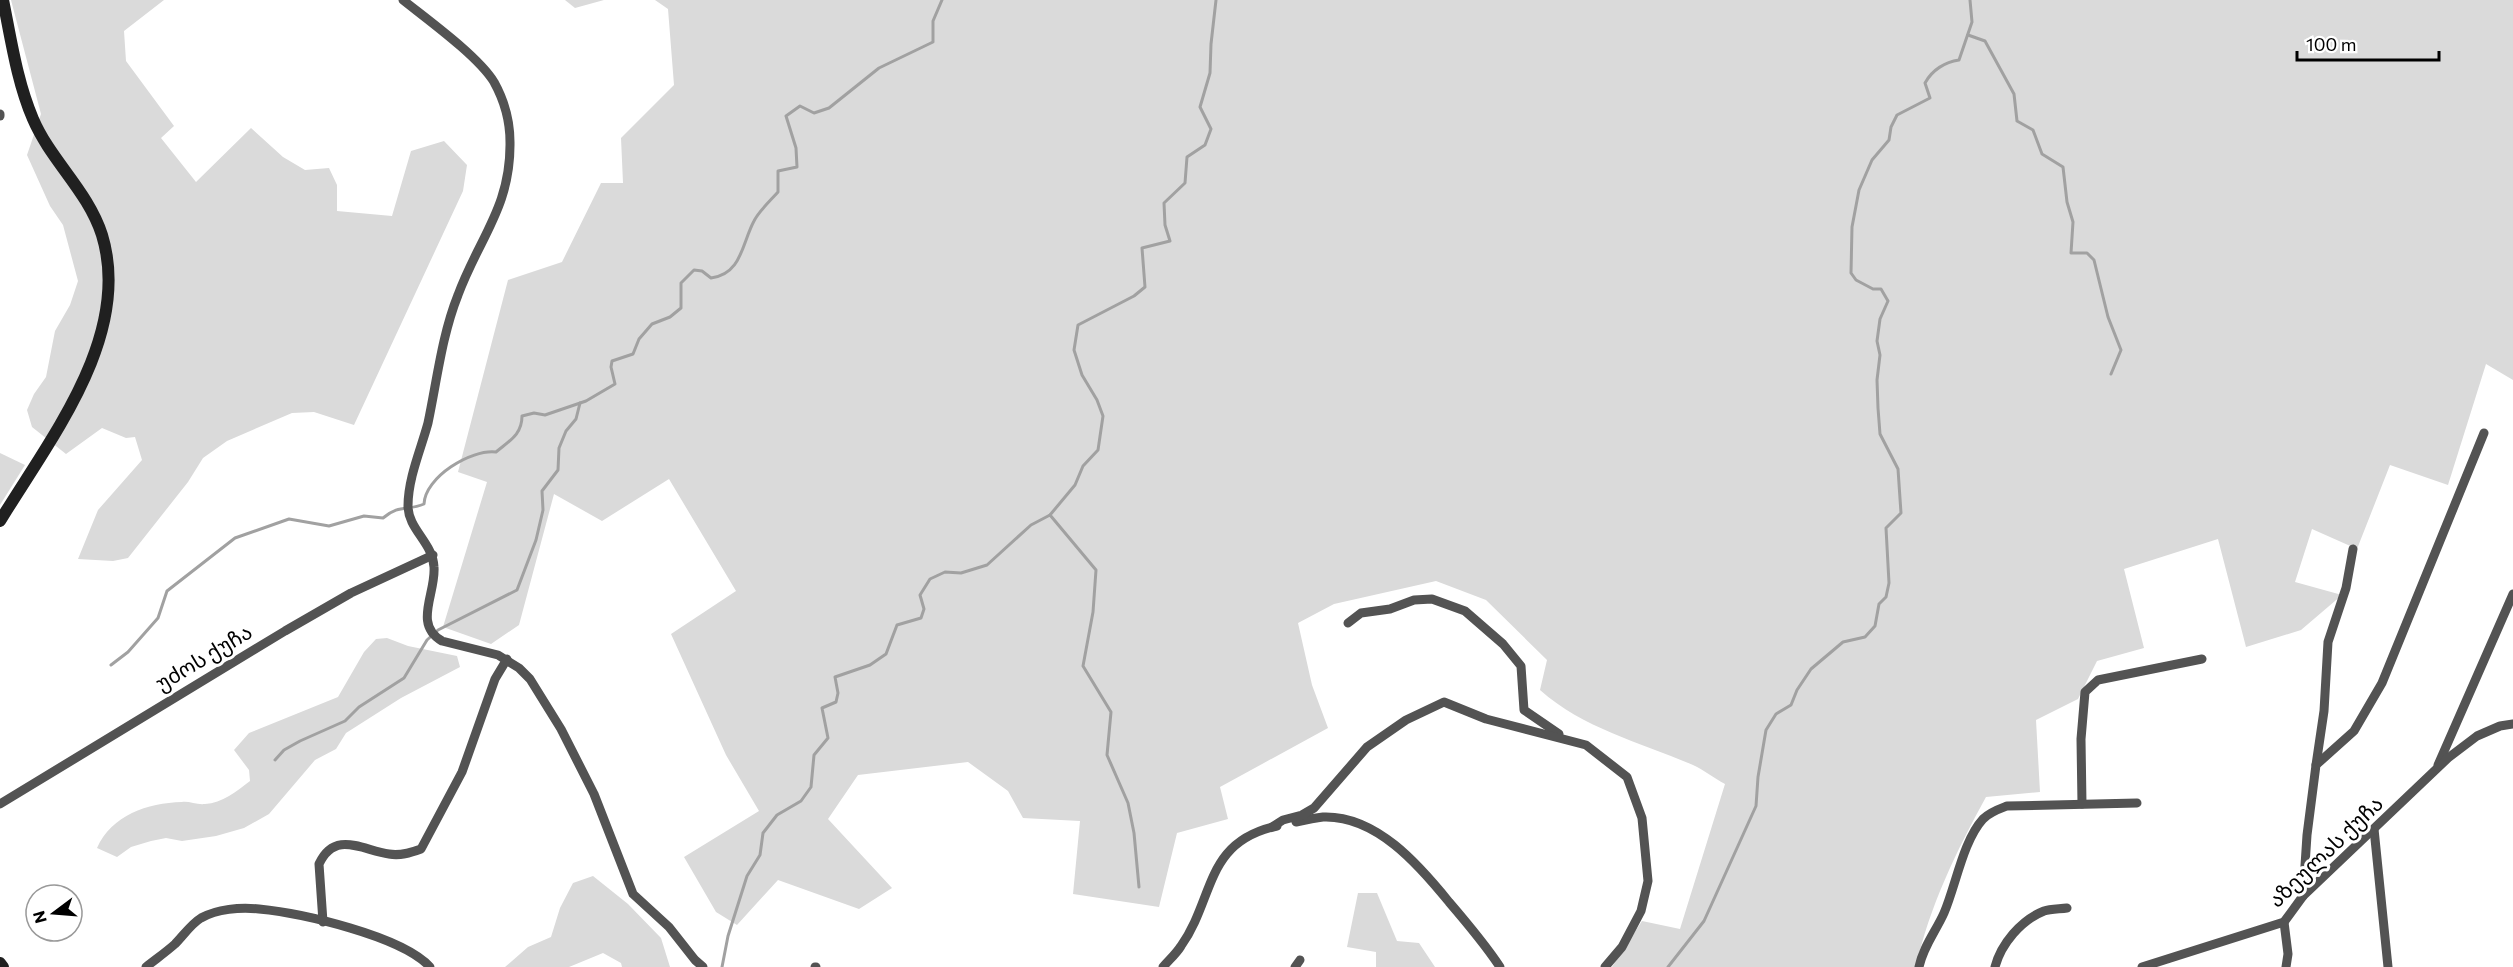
<svg xmlns="http://www.w3.org/2000/svg" width="2513" height="967" viewBox="0 0 2513 967" font-family="Commissioner,'Noto Sans Georgian',sans-serif">
	<style>
		.green { fill: #dadada }
		.lines { fill: none; stroke-linecap: round; stroke-linejoin: round }
		.stream { stroke: #a1a1a1; stroke-width: 3 }
		.street { stroke: #535353; stroke-width: 9 }
		.secondary { stroke: #202020; stroke-width: 12 }
		.labels { text-anchor: middle; stroke-width: 6; stroke-linejoin: round; paint-order: stroke }
		.street-label { font-size: 21px; fill: #000; stroke: #fff }
	</style>
	<rect width="100%" height="100%" fill="#fff"/>
	<g class="green">
		<polygon points="11,0 164,0 124,31 126,61 174,126 161,138 196,182 251,128 283,157 305,170 329,168 337,185 337,211 392,216 411,151 444,141 467,165 463,191 354,425 314,412 292,413 227,441 203,458 188,482 128,558 113,561 78,559 98,510 142,460 135,437 126,438 102,428 66,454 32,427 27,410 34,394 46,377 55,331 70,305 78,281 63,225 50,206 27,155 41,114"/>
		<polygon points="565,0 604,0 575,8"/>
		<path d="M655,0h1858v380l-27,-16 -38,121 -58,-20 -33,84 -45,-20 -17,53 47,13 -41,35 -55,17 -28,-108 -94,30 20,79 -47,13 -19,38 -42,21 4,72 -54,5c-29,53 -57,110 -70,170h-304l30,-46 38,8 45,-145c-11,-6 -21,-14 -32,-19 -53,-23 -109,-36 -153,-75l7,-30 -61,-60 -50,-19 -102,23 -36,19 14,62 16,43 -108,59 8,32 -51,14 -18,74 -86,-13 7,-73 -57,-3 -15,-27 -40,-29 -110,13 -30,44 64,69 -33,21 -81,-29 -41,45 -21,-13 -32,-55 75,-46 -33,-56 -55,-121 65,-43 -67,-112 -67,42 -48,-27 -35,131 -28,19 -48,-17 44,-145 -29,-10 50,-192 54,-18 39,-79h22l-2,-45 53,-53 -6,-76z"/>
		<polygon points="0,453 25,465 0,505"/>
		<path d="M387,638l21,8 49,10 3,11 -59,31 -55,35 -10,16 -21,11 -46,54 -25,14 -28,8 -34,5 -16,-3 -15,3 -20,6 -14,10 -20,-9c15,-33 50,-45 85,-46 7,-1 15,3 23,2 17,-1 32,-13 45,-23l-1,-11 -15,-20 15,-17 89,-36 26,-45 12,-13z"/>
		<polygon points="593,876 628,904 661,938 670,967 622,967 621,963 603,953 569,967 505,967 528,947 551,937 560,908 573,883"/>
		<polygon points="1358,893 1377,893 1397,941 1419,943 1435,967 1376,967 1376,952 1347,947"/>
	</g>
	<g class="lines">
		<g class="stream">
			<polyline points="1968,35 1985,41 2014,94 2017,121 2033,130 2042,154 2063,167 2067,202 2073,222 2071,253 2087,253 2094,260 2108,317 2121,350 2111,374"/>
			<polyline points="1050,515 1096,570 1093,612 1083,666 1111,712 1107,755 1128,803 1134,833 1139,887"/>
			<path d="M111,665l17,-13 30,-34 9,-27 68,-53 54,-19 40,7 35,-10 19,2c16,-14 25,-7 41,-14 1,-27 47,-55 72,-52 13,-11 26,-17 26,-36l12,-3 11,2 41,-14 29,-17 -4,-17 1,-6 21,-7 6,-15 13,-15 18,-7 11,-9v-25l13,-13 8,1 9,7c31,-4 31,-35 43,-57 5,-10 16,-20 24,-29v-21l19,-4 -1,-19 -10,-32 14,-10 14,7 15,-5 50,-40 54,-26v-21l9,-21"/>
			<polyline points="275,760 284,750 300,741 345,721 359,707 404,678 427,640 438,630 517,590 536,540 543,510 542,491 558,470 559,448 566,431 576,419 580,403"/>
			<polyline points="722,967 728,936 747,876 760,855 763,833 777,815 801,801 811,787 814,755 828,738 822,708 836,702 838,693 835,677 870,665 886,654 897,625 921,618 924,609 920,595 930,579 945,572 961,573 987,565 1031,525 1050,515 1075,485 1083,466 1098,450 1103,416 1097,400 1082,375 1074,350 1078,325 1134,296 1145,287 1142,248 1170,241 1165,225 1164,203 1185,183 1187,157 1205,145 1211,129 1200,107 1210,73 1211,44 1216,0"/>
			<path d="M1668,967l36,-46 52,-115 2,-29 8,-47 10,-16 15,-9 6,-15 14,-21 32,-27 22,-5 10,-11 4,-22 7,-7 3,-14 -3,-55 15,-15 -3,-44 -18,-35 -2,-26 -1,-28 3,-25 -3,-14 3,-22 8,-18 -7,-12h-8l-17,-9 -5,-7 1,-46 7,-37 13,-30 17,-20 2,-13 6,-12 33,-17 -5,-15c7,-13 20,-21 34,-23l13,-38 -2,-22"/>
		</g>
		<g class="street">
			<path d="M403,0c25,20 75,56 91,82 10,18 16,40 16,60 1,65 -31,96 -52,153 -16,40 -21,85 -30,128 -7,26 -20,55 -20,83 0,23 25,37 26,61 2,27 -21,57 8,74l56,14 21,13 11,11 31,50 33,65 39,100 36,33 26,33 8,7"/>
			<polyline points="0,114 0,116"/>
			<polyline points="1348,623 1361,613 1390,609 1414,600 1432,599 1465,611 1503,644 1521,666 1524,710 1559,734"/>
			<polyline points="2316,765 2324,711 2328,642 2346,588 2353,549"/>
			<polyline points="2438,765 2513,594"/>
			<polyline points="0,804 285,631 351,593 433,555"/>
			<polyline points="2082,804 2081,739 2085,692 2098,680 2202,659"/>
			<path d="M1296,822c9,-2 18,-4 27,-5 53,-2 96,48 126,85 18,21 36,42 51,65"/>
			<polyline points="1272,827 1283,820 1302,815 1314,808 1367,747 1406,720 1444,702 1486,719 1586,745 1627,777 1642,818 1648,881 1641,911 1622,947 1605,967"/>
			<polyline points="2374,829 2388,967"/>
			<polyline points="2303,896 2307,835 2316,765 2354,731 2382,683 2484,433"/>
			<path d="M323,922l-4,-58c16,-34 43,-14 70,-10 11,2 21,-1 32,-5l41,-77 33,-93 12,-20"/>
			<polyline points="2284,922 2288,954 2286,967"/>
			<path d="M146,967c10,-8 20,-15 29,-23 8,-8 16,-20 26,-26 16,-9 39,-11 58,-9 42,4 143,27 171,58"/>
			<polyline points="815,967 816,967"/>
			<path d="M1163,967c6,-7 13,-13 18,-21 34,-48 23,-104 96,-120"/>
			<polyline points="1295,967 1300,960"/>
			<path d="M1919,967c4,-20 17,-36 25,-54 12,-28 19,-72 39,-94 7,-7 16,-10 24,-13l130,-3"/>
			<path d="M1995,967c6,-23 26,-47 49,-56 6,-2 16,-2 23,-3"/>
			<polyline points="2142,967 2284,922 2303,896 2448,758 2477,736 2500,726 2513,724"/>
		</g>
		<g class="secondary">
			<path d="M0,521c49,-81 133,-185 102,-286 -14,-44 -51,-74 -69,-116 -16,-37 -22,-80 -30,-119"/>
			<polyline points="0,963 3,967"/>
		</g>
	</g>
	<g class="labels">
		<g class="street-label">
			<text transform="translate(204 658) rotate(-31)" y="7">უძოს ქუჩა</text>
			<text transform="translate(2326 852) rotate(-44)" y="7">აზეულას ქუჩა</text>
		</g>
	</g>
	<g transform="translate(54 913) rotate(254)"><circle r="28" fill="#ffffff" stroke="#999999" stroke-width="1.5"/>
	<path d="M0-4.5L10 22L0 15L-10 22Z" fill="#000000"/>
	<text y="-9" font-size="16" font-weight="bold" text-anchor="middle" fill="#000000">N</text>
	</g>
	<path d="M2297 51v9h142v-9" fill="none" stroke="#000000" stroke-width="3"/>
	<text x="2306" y="51" font-size="18" fill="#000000" stroke="#ffffff" stroke-width="4.5" paint-order="stroke">100 m</text>
</svg>
